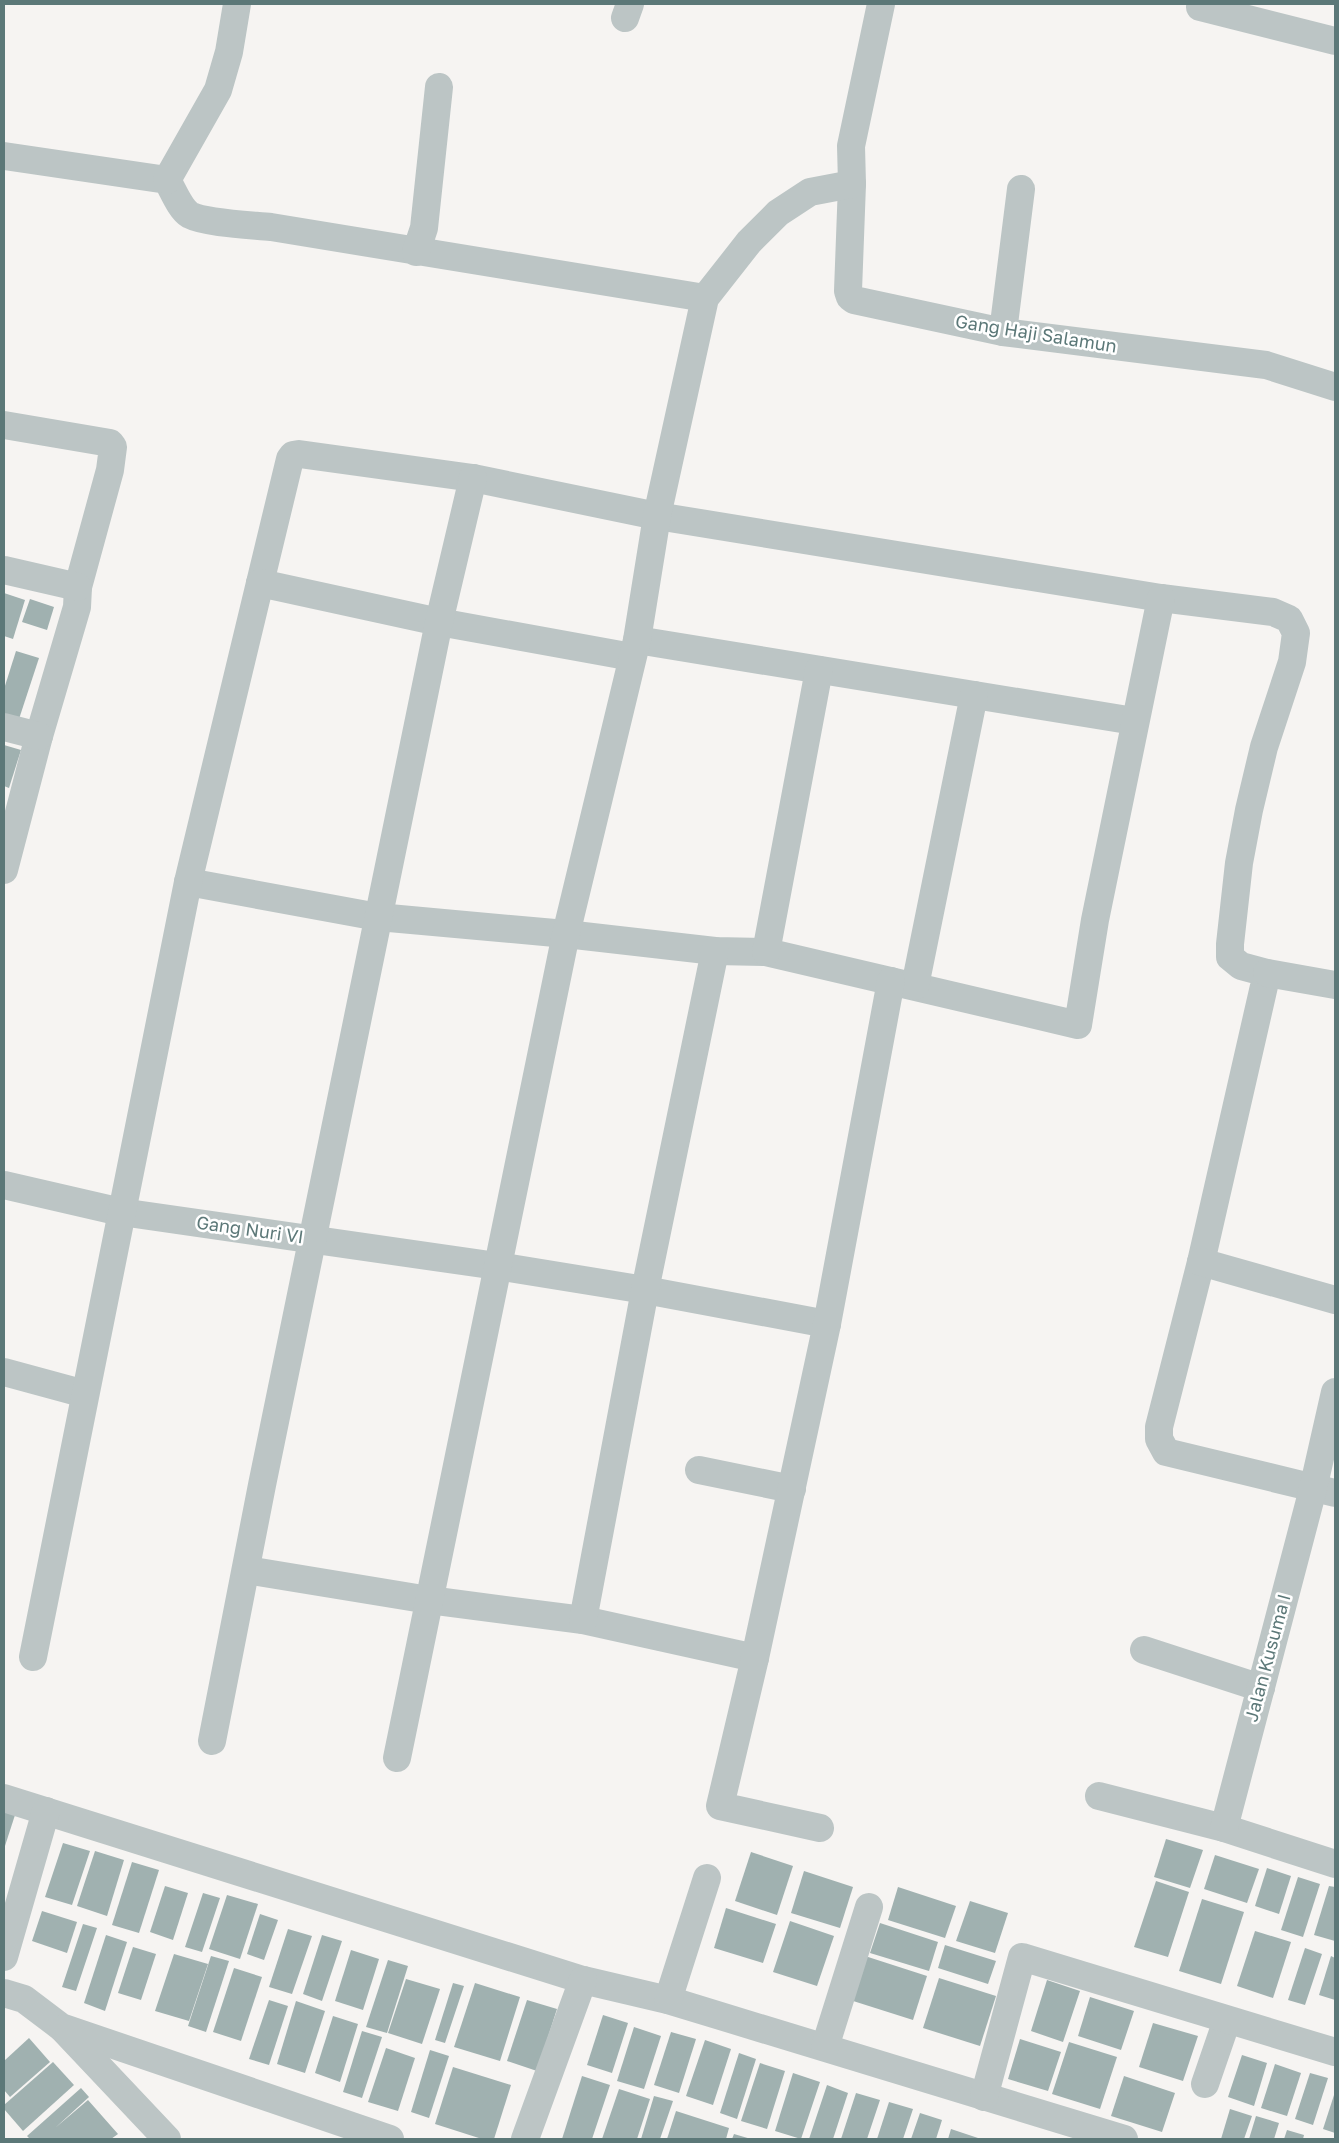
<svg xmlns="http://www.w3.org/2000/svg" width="1339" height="2143" viewBox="0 0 1339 2143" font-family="'Golos Text',sans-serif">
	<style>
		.building { fill: #a0b1b0 }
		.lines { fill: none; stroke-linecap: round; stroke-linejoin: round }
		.street { stroke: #bcc5c5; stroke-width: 28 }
		.labels { text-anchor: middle; stroke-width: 5; stroke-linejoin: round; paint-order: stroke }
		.street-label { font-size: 18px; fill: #5c7878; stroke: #fff }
	</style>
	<rect width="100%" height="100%" fill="#f6f4f2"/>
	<g class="building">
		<polygon points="4,593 25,600 13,639 4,636"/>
		<polygon points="30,599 54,607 47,630 22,622"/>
		<polygon points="16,651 39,658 19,719 4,715 4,689"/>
		<polygon points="4,745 21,750 9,788 4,786"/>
		<polygon points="4,1811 15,1815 4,1849"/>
		<polygon points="1166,1839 1203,1850 1190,1888 1154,1877"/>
		<polygon points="63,1843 90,1851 72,1905 45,1897"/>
		<polygon points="95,1851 124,1860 107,1916 77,1906"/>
		<polygon points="751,1852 793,1866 777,1915 735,1901"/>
		<polygon points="1215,1855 1259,1869 1247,1903 1204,1889"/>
		<polygon points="132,1862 159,1870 139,1933 112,1925"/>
		<polygon points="1267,1868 1291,1876 1279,1914 1255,1906"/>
		<polygon points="804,1871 853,1887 840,1928 791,1913"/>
		<polygon points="1298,1877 1320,1884 1303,1937 1281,1930"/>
		<polygon points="1156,1881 1189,1892 1168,1957 1134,1947"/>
		<polygon points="165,1886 188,1893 173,1940 150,1932"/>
		<polygon points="1329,1886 1335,1887 1335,1941 1314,1935"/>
		<polygon points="898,1887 956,1906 945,1938 888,1920"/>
		<polygon points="203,1893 220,1898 202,1952 185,1947"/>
		<polygon points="227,1895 258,1904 240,1959 209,1949"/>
		<polygon points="1202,1899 1244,1912 1221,1984 1179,1971"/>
		<polygon points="970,1901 1008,1913 995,1953 956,1941"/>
		<polygon points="726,1908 776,1924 763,1963 714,1948"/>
		<polygon points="42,1911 77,1922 67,1953 32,1941"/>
		<polygon points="260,1914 278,1920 264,1960 247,1954"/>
		<polygon points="790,1921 834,1936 817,1986 773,1972"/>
		<polygon points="880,1923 938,1942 929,1971 870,1953"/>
		<polygon points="83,1924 97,1928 76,1991 62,1987"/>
		<polygon points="288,1929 312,1936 292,1994 269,1987"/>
		<polygon points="1255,1931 1291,1942 1273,1998 1237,1986"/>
		<polygon points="106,1935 127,1942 105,2011 84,2003"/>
		<polygon points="322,1935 342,1941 322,2001 303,1994"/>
		<polygon points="945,1945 996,1961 988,1984 938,1968"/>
		<polygon points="133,1947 156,1954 141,2000 118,1993"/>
		<polygon points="1305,1948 1322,1954 1305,2005 1288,2000"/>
		<polygon points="351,1950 379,1959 363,2010 335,2001"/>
		<polygon points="174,1954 208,1964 189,2021 155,2011"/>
		<polygon points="211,1956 229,1961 206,2032 188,2026"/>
		<polygon points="865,1956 927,1976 913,2020 850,2000"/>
		<polygon points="1331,1956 1335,1958 1335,2000 1319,1995"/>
		<polygon points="388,1960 408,1966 387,2033 366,2027"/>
		<polygon points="234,1968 262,1977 241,2041 213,2032"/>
		<polygon points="939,1978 996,1996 980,2046 923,2028"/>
		<polygon points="406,1979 440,1989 422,2044 388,2033"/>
		<polygon points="1047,1980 1080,1991 1063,2042 1031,2031"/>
		<polygon points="453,1983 464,1986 445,2043 435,2040"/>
		<polygon points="475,1983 520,1997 500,2061 454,2047"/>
		<polygon points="1090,1997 1134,2011 1121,2050 1078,2036"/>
		<polygon points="269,2000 288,2006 269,2065 249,2059"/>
		<polygon points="527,2000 557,2009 537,2071 507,2061"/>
		<polygon points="296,2001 325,2011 305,2073 277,2064"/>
		<polygon points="603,2015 628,2023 612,2073 587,2065"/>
		<polygon points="333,2016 358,2024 340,2082 315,2073"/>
		<polygon points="1153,2023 1198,2036 1183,2081 1139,2067"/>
		<polygon points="634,2027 661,2036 644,2089 617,2081"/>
		<polygon points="362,2031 382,2037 362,2098 343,2092"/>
		<polygon points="671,2032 696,2039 679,2093 654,2085"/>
		<polygon points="29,2038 50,2062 10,2097 4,2090 4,2061"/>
		<polygon points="1020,2039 1061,2052 1048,2091 1008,2079"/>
		<polygon points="705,2040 731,2049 713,2105 686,2096"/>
		<polygon points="1069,2042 1117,2057 1100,2109 1052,2094"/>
		<polygon points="386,2048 415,2058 398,2111 368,2102"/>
		<polygon points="430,2050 449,2056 429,2118 411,2112"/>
		<polygon points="739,2053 756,2059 737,2119 720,2113"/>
		<polygon points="1242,2055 1267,2063 1254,2106 1228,2097"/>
		<polygon points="53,2062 74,2085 23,2131 4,2109 4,2105"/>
		<polygon points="760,2063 785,2071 767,2129 741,2121"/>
		<polygon points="1275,2064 1301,2073 1287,2116 1261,2108"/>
		<polygon points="453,2067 511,2085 494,2139 482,2139 435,2124"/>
		<polygon points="793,2073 820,2082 801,2139 775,2131"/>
		<polygon points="1310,2073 1328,2078 1313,2125 1295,2119"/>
		<polygon points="582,2076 610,2085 592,2139 562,2139"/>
		<polygon points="1124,2076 1175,2093 1162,2132 1111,2116"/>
		<polygon points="827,2085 848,2093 833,2139 809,2139"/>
		<polygon points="81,2088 89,2097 55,2128 88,2100 118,2134 111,2139 30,2139 27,2136"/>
		<polygon points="619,2089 650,2099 637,2139 602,2139"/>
		<polygon points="1335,2092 1335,2133 1323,2129"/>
		<polygon points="856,2093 880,2100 867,2139 841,2139"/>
		<polygon points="654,2096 673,2101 660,2139 641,2139"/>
		<polygon points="889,2102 913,2109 903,2139 877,2139"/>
		<polygon points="1230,2109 1252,2116 1244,2139 1221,2139"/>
		<polygon points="676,2111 729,2128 726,2139 667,2139"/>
		<polygon points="920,2113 942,2120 936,2139 911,2139"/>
		<polygon points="1256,2116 1279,2123 1274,2139 1249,2139"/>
		<polygon points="951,2129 981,2139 948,2139"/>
		<polygon points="1287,2130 1304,2135 1303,2139 1284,2139"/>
		<polygon points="734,2134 751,2139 732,2139"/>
	</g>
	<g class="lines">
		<g class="street">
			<polyline points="1200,7 1335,41"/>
			<polyline points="625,18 630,4"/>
			<path d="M4,156l163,24c6,10 13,29 23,35 15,8 62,10 81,12l434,71"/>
			<polyline points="167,180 218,90 229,52 237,4"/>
			<polyline points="852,184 848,291 850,297 854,300 1003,332 1266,365 1335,387"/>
			<polyline points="416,252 424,228 439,87"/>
			<polyline points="1003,332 1021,189"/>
			<polyline points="4,425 110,443 113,447 110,470 78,587 77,607 39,736 4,870"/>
			<polyline points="4,570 78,587"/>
			<polyline points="260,583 290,459 293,455 299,454 473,478 657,516 1161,598 1273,612 1289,619 1296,633 1292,662 1264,747 1249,810 1239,863 1230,944 1230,957 1241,966 1267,973 1201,1262 1159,1427 1159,1439 1166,1452 1335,1493"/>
			<polyline points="637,640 1134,721"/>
			<polyline points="4,727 39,736"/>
			<polyline points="188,882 378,917 566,934 715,951 766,952 1078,1025 1095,920 1161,598"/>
			<polyline points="766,952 819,670"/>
			<polyline points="1267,973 1335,985"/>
			<polyline points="915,986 974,695"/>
			<polyline points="4,1185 121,1212 497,1266 645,1290 827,1324"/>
			<polyline points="1201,1262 1335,1300"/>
			<polyline points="4,1372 85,1394"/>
			<polyline points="699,1470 792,1489"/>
			<polyline points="246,1570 429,1600 583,1620 755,1658"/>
			<polyline points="583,1620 645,1290 715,951"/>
			<polyline points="1144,1650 1261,1688"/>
			<polyline points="33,1657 188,882 260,583 439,622 632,657"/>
			<polyline points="212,1741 262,1485 439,622 473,478"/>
			<polyline points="397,1758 566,934 637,640 657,516 705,298 749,242 778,213 810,192 852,184 851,146 881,4"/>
			<polyline points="1099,1796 1224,1828 1335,1864"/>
			<polyline points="4,1798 583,1980 668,2000 1124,2139"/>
			<polyline points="820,1828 720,1806 755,1658 827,1324 891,981"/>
			<polyline points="1224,1828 1313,1489 1335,1392"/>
			<polyline points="4,1957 46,1811"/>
			<polyline points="4,1993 24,1999 61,2027 390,2139"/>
			<polyline points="668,2000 707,1878"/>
			<polyline points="63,2029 167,2139"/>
			<polyline points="825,2047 869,1907"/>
			<polyline points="1205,2084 1227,2020"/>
			<polyline points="984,2097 1022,1957 1335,2052"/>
			<polyline points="525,2139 583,1980"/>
		</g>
	</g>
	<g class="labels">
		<g class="street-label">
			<text transform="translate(1036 334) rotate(9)" y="6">Gang Haji Salamun</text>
			<text transform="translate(250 1230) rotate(8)" y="6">Gang Nuri VI</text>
			<text transform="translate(1268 1658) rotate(-75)" y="6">Jalan Kusuma I</text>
		</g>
	</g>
	<rect width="1339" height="2143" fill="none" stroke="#5c7878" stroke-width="10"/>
</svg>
